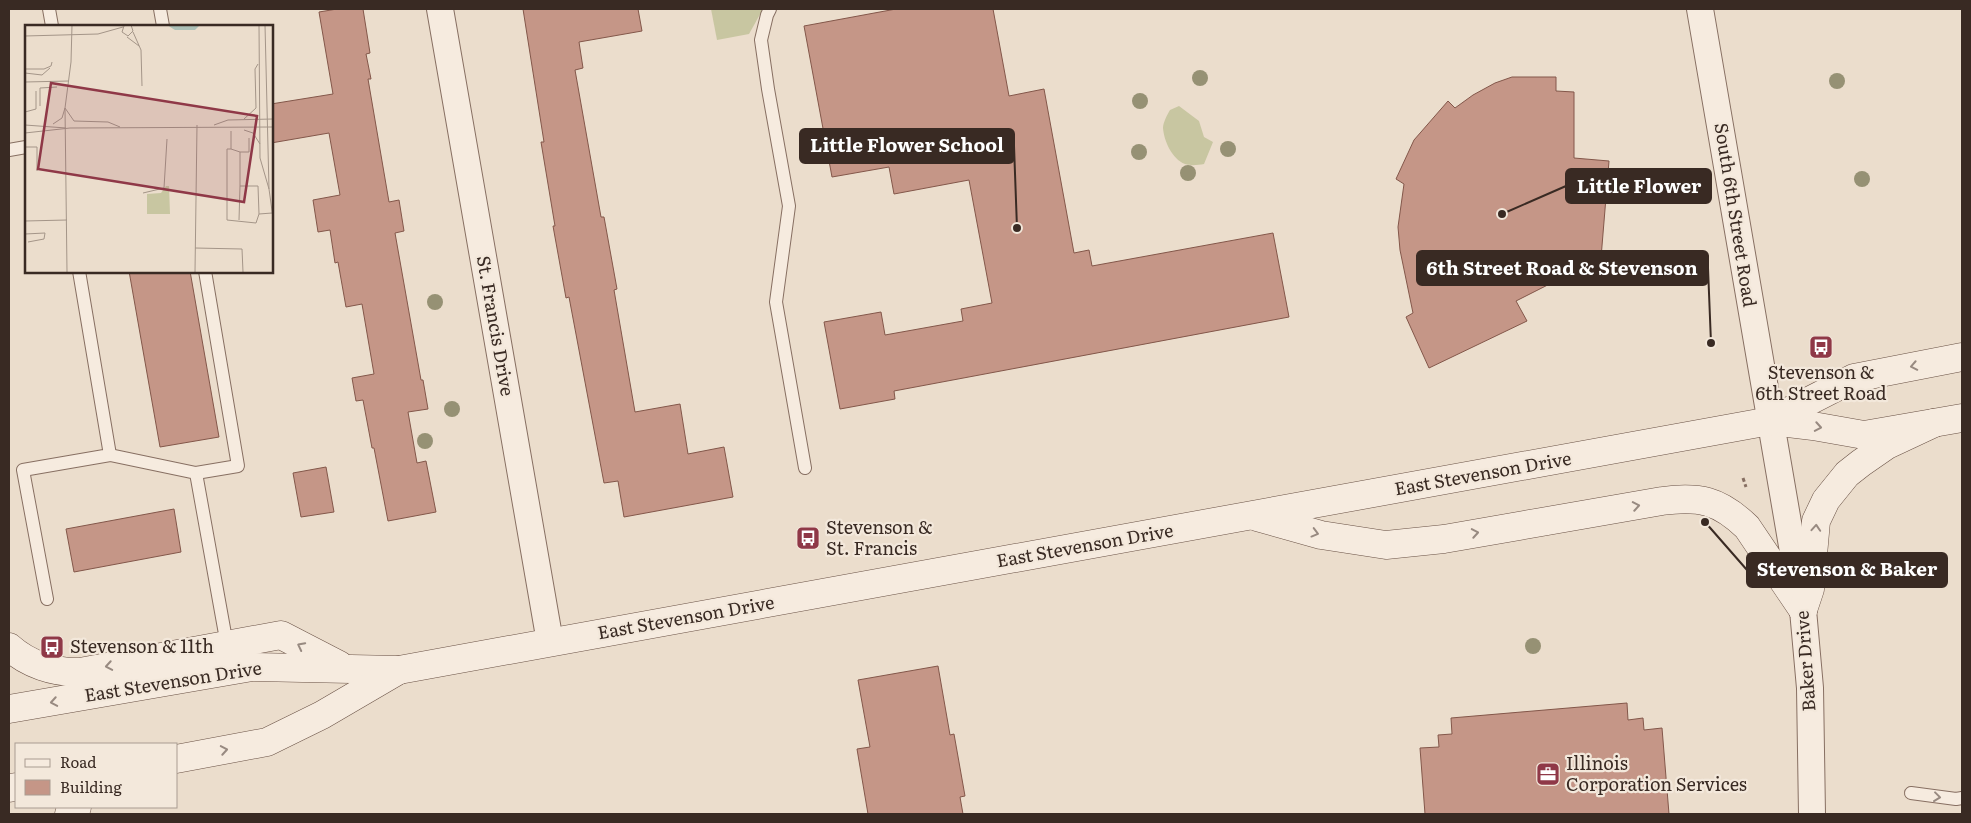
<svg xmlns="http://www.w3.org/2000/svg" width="1971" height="823" viewBox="0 0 1971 823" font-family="Literata,serif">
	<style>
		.green { fill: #c8c6a1 }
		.building { fill: #c59687; stroke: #83574a }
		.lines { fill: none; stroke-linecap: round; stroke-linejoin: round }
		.service-casing { stroke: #876f62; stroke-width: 14 }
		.minor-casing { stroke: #876f62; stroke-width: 28 }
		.secondary-casing { stroke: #695145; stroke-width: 29 }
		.path { stroke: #876f62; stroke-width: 3; stroke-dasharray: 4 2.5; stroke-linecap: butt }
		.service { stroke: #f6ebdf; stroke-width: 12 }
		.minor { stroke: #f6ebdf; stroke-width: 26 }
		.secondary { stroke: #f6ebdf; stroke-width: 28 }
		.tree { fill: #969174 }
		.oneway { stroke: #988a81 }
		.labels { text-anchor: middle; stroke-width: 4.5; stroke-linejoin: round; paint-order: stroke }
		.street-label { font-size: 18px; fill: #392a23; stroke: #f3e8db }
		.poi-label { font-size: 18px; fill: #392a23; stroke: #f3e8db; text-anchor: start }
		.inset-road { fill: none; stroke: #a49588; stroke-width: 1 }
		.view { fill: #8f3847; fill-opacity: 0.15; stroke: #8f3847; stroke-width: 2.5 }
		.inset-edge { fill: none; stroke: #392a23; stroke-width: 2.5 }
		.leader { fill: none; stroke: #392a23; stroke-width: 2 }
		.callout-dot { fill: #392a23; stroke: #f3e8db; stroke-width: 2 }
		.callout { fill: #392a23; stroke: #392a23; stroke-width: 2 }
		.callout-label { font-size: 19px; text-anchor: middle; font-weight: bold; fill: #fff }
	</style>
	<rect width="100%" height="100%" fill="#ebddcc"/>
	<g class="green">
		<polygon points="711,9 763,9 749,34 717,40"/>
		<path d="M1179,106l20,15 5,16 9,5 -9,22c-6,1 -13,2 -19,0 -13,-5 -21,-23 -22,-36 0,-5 4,-13 7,-18z"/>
	</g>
	<g class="building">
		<polygon points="337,9 363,9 370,53 366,54 371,79 368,79 389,202 399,200 404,231 395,233 421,380 423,380 428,409 408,412 417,463 426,461 436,512 388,521 374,448 372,448 363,400 356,401 352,378 374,374 362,304 346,307 338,262 335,263 330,230 318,232 313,200 340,195 329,133 271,143 271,104 333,94 319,12"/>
		<polygon points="523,9 638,9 642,31 579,42 583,68 575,70 601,217 604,217 617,289 614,290 635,412 680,404 688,454 724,447 733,497 624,517 618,481 604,483 569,297 566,298 553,226 555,226 541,142 544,142"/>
		<polygon points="896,9 993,9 1009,96 1044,89 1074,253 1089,250 1092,266 1273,233 1289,317 894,391 895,399 840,409 824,322 881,312 885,335 963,321 961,309 992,303 969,180 894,194 889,167 832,177 804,26"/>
		<polygon points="1512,77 1556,77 1556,91 1574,92 1574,158 1609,161 1601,258 1516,301 1527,321 1429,368 1406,317 1413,313 1400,250 1398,227 1404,184 1396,179 1414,140 1448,101 1455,108 1473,95 1495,83"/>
		<polygon points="129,271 190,271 219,437 160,447"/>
		<polygon points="326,467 334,512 301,517 293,473"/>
		<polygon points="174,509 181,552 74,572 66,529"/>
		<polygon points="938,666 950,735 954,734 965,796 960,797 963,814 868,814 857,749 870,747 858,680"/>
		<polygon points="1627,703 1628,720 1643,718 1644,730 1662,728 1669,814 1425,814 1420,748 1439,747 1438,735 1452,734 1451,718"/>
	</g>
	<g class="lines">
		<g class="service-casing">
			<g id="service">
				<polyline points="49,9 52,26"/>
				<polyline points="160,9 163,26"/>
				<polyline points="770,9 767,15 761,40 768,89 789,206 776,302 805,468"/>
				<polyline points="9,150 26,147"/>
				<polyline points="110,455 196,473 227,645"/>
				<polyline points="196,473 238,466 205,271"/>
				<polyline points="47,599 23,470 110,455 79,271"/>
				<polyline points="1911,793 1956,799 1962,798"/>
			</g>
		</g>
		<g class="minor-casing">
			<g id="minor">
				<polyline points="440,9 550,642"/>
				<polyline points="1700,9 1803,610 1810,688 1812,814"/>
			</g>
		</g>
		<g class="secondary-casing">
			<g id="secondary">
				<polyline points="1770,421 1813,426 1864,435 1962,418"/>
				<path d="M1257,517l64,18 65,10 58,-6 218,-38c37,-5 57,-1 85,26l56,83"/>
				<polyline points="1803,610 1810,589 1816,521 1826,500 1847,474 1861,463 1887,445 1934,423"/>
				<path d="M9,647c19,17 45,26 71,25l201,-37 58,30"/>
				<polyline points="9,709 252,667 399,670 1770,421 1854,378 1962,357"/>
				<polyline points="176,759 267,742 322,715 399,670"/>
				<polyline points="9,788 16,787"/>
				<polyline points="69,814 77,807"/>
			</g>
		</g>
		<polyline class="path" points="1743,478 1746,487"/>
		<use href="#service" class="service"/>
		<use href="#minor" class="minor"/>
		<use href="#secondary" class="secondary"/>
	</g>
	<g class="tree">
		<circle cx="1200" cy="78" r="8"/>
		<circle cx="1837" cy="81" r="8"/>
		<circle cx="1140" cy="101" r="8"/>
		<circle cx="1228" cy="149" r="8"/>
		<circle cx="1139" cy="152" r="8"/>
		<circle cx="1188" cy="173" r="8"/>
		<circle cx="1862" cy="179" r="8"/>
		<circle cx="435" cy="302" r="8"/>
		<circle cx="452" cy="409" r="8"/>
		<circle cx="425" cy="441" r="8"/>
		<circle cx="1533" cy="646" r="8"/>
	</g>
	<defs><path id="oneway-chevron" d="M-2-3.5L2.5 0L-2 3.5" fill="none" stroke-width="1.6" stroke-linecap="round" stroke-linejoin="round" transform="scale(1.25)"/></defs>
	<g class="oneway">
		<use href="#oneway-chevron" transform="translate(1914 366) rotate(169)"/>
		<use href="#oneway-chevron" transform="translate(1818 427) rotate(10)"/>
		<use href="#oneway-chevron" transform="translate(1636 506) rotate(-10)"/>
		<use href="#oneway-chevron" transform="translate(1816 528) rotate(-86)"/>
		<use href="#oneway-chevron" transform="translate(1315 533) rotate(15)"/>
		<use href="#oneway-chevron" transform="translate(1475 533) rotate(-10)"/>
		<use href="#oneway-chevron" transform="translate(301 646) rotate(-153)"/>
		<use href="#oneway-chevron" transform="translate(109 666) rotate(170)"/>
		<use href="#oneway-chevron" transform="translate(54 702) rotate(170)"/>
		<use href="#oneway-chevron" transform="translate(224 750) rotate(-10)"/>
		<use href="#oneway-chevron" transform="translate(1937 797) rotate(7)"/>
	</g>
	<defs>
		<g id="bus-square" transform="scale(1.25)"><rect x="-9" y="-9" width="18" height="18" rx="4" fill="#8f3847" stroke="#f3e8db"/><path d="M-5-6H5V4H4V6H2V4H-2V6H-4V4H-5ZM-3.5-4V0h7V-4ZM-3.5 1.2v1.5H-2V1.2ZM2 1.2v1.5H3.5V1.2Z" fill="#fff"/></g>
		<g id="office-square" transform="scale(1.25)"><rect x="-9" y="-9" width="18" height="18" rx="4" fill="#8f3847" stroke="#f3e8db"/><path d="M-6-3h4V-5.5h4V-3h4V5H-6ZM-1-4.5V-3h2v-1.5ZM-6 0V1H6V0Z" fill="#fff"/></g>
	</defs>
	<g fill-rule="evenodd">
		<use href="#bus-square" x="1821" y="347"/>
		<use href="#bus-square" x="808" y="538"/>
		<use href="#bus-square" x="52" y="647"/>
		<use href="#office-square" x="1548" y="774"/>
	</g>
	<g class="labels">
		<g class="street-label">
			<text transform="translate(1735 215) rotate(81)" y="6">South 6th Street Road</text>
			<text transform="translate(495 326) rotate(80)" y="6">St. Francis Drive</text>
			<text transform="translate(1483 474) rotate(-10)" y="6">East Stevenson Drive</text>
			<text transform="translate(1085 546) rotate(-10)" y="6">East Stevenson Drive</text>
			<text transform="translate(686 618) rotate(-10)" y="6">East Stevenson Drive</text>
			<text transform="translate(1806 661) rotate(-94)" y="6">Baker Drive</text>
			<text transform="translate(173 682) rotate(-9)" y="6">East Stevenson Drive</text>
		</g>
		<g class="poi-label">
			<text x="1821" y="379" text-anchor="middle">Stevenson &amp;<tspan x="1821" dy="21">6th Street Road</tspan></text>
			<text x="826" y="534">Stevenson &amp;<tspan x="826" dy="21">St. Francis</tspan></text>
			<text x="70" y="653">Stevenson &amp; 11th</text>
			<text x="1566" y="770">Illinois<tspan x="1566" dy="21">Corporation Services</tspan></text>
		</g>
	</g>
	<g transform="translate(25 25)">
		<rect width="248" height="248" fill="#ebddcc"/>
		<path d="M141,161h3l1,28h-23v-20l14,-1z" fill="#c8c6a1"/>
		<path d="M142,0h33l-5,5h-20z" fill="#acc0b7"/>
		<path class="inset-road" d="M234,0l1,133 9,31M240,0l4,164 4,29M99,1l-2,6 6,4 5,-5 -2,-6M108,7l8,18 1,36M0,11l73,-2 25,-7M102,12l12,9M0,44h19l7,-3 1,-4M0,48l17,2 8,-7M0,57l44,-1M15,81v-18l17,-1M40,83l9,13 34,1 12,5M0,87l11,-3v-18M219,94l12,-11 -1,-39 3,-5M28,99l9,-6 3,-10M0,100l41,3M189,100l14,-5 45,-1M219,105l9,3 7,11M206,106v18l9,3M0,108l45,-5 203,-1M248,109v40M224,113v14h-9v34h18l1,28 13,-1M0,122h12v24M206,124h-4v71l29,3 3,-9M118,168l21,-5 3,-49M214,195l1,-34M0,196l42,-1M0,209l20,-1 -1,6 -16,3M170,223l47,1 1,23M42,247l-2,-164 6,-46 1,-37M170,247l2,-147"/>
		<path class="view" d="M26,58l206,33 -13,86 -206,-33z"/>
		<rect width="248" height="248" class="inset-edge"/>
	</g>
	<path class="leader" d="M1017 228L1014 146M1502 214L1566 186M1711 343L1708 268M1705 522L1747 570"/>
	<g class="callout-dot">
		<circle cx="1017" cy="228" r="5"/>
		<circle cx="1502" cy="214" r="5"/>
		<circle cx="1711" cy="343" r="5"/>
		<circle cx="1705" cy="522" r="5"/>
	</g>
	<g class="callout">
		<rect x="800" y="129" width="214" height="34" rx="5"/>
		<rect x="1566" y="169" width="145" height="34" rx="5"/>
		<rect x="1417" y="251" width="291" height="34" rx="5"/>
		<rect x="1747" y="553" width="200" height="34" rx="5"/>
	</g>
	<g class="callout-label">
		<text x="907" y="152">Little Flower School</text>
		<text x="1639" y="193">Little Flower</text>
		<text x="1562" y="275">6th Street Road &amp; Stevenson</text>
		<text x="1847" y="576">Stevenson &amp; Baker</text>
	</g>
	<rect width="1971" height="823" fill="none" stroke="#392a23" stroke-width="20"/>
	<rect x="15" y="743" width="162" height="65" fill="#f3e8db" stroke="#a99c91"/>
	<rect x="25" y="759" width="25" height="8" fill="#f6ebdf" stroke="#a99c91"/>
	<text x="60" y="768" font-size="15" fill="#392a23">Road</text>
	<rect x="25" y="780" width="25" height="15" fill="#c59687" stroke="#a99c91"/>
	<text x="60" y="793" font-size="15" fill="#392a23">Building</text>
</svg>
